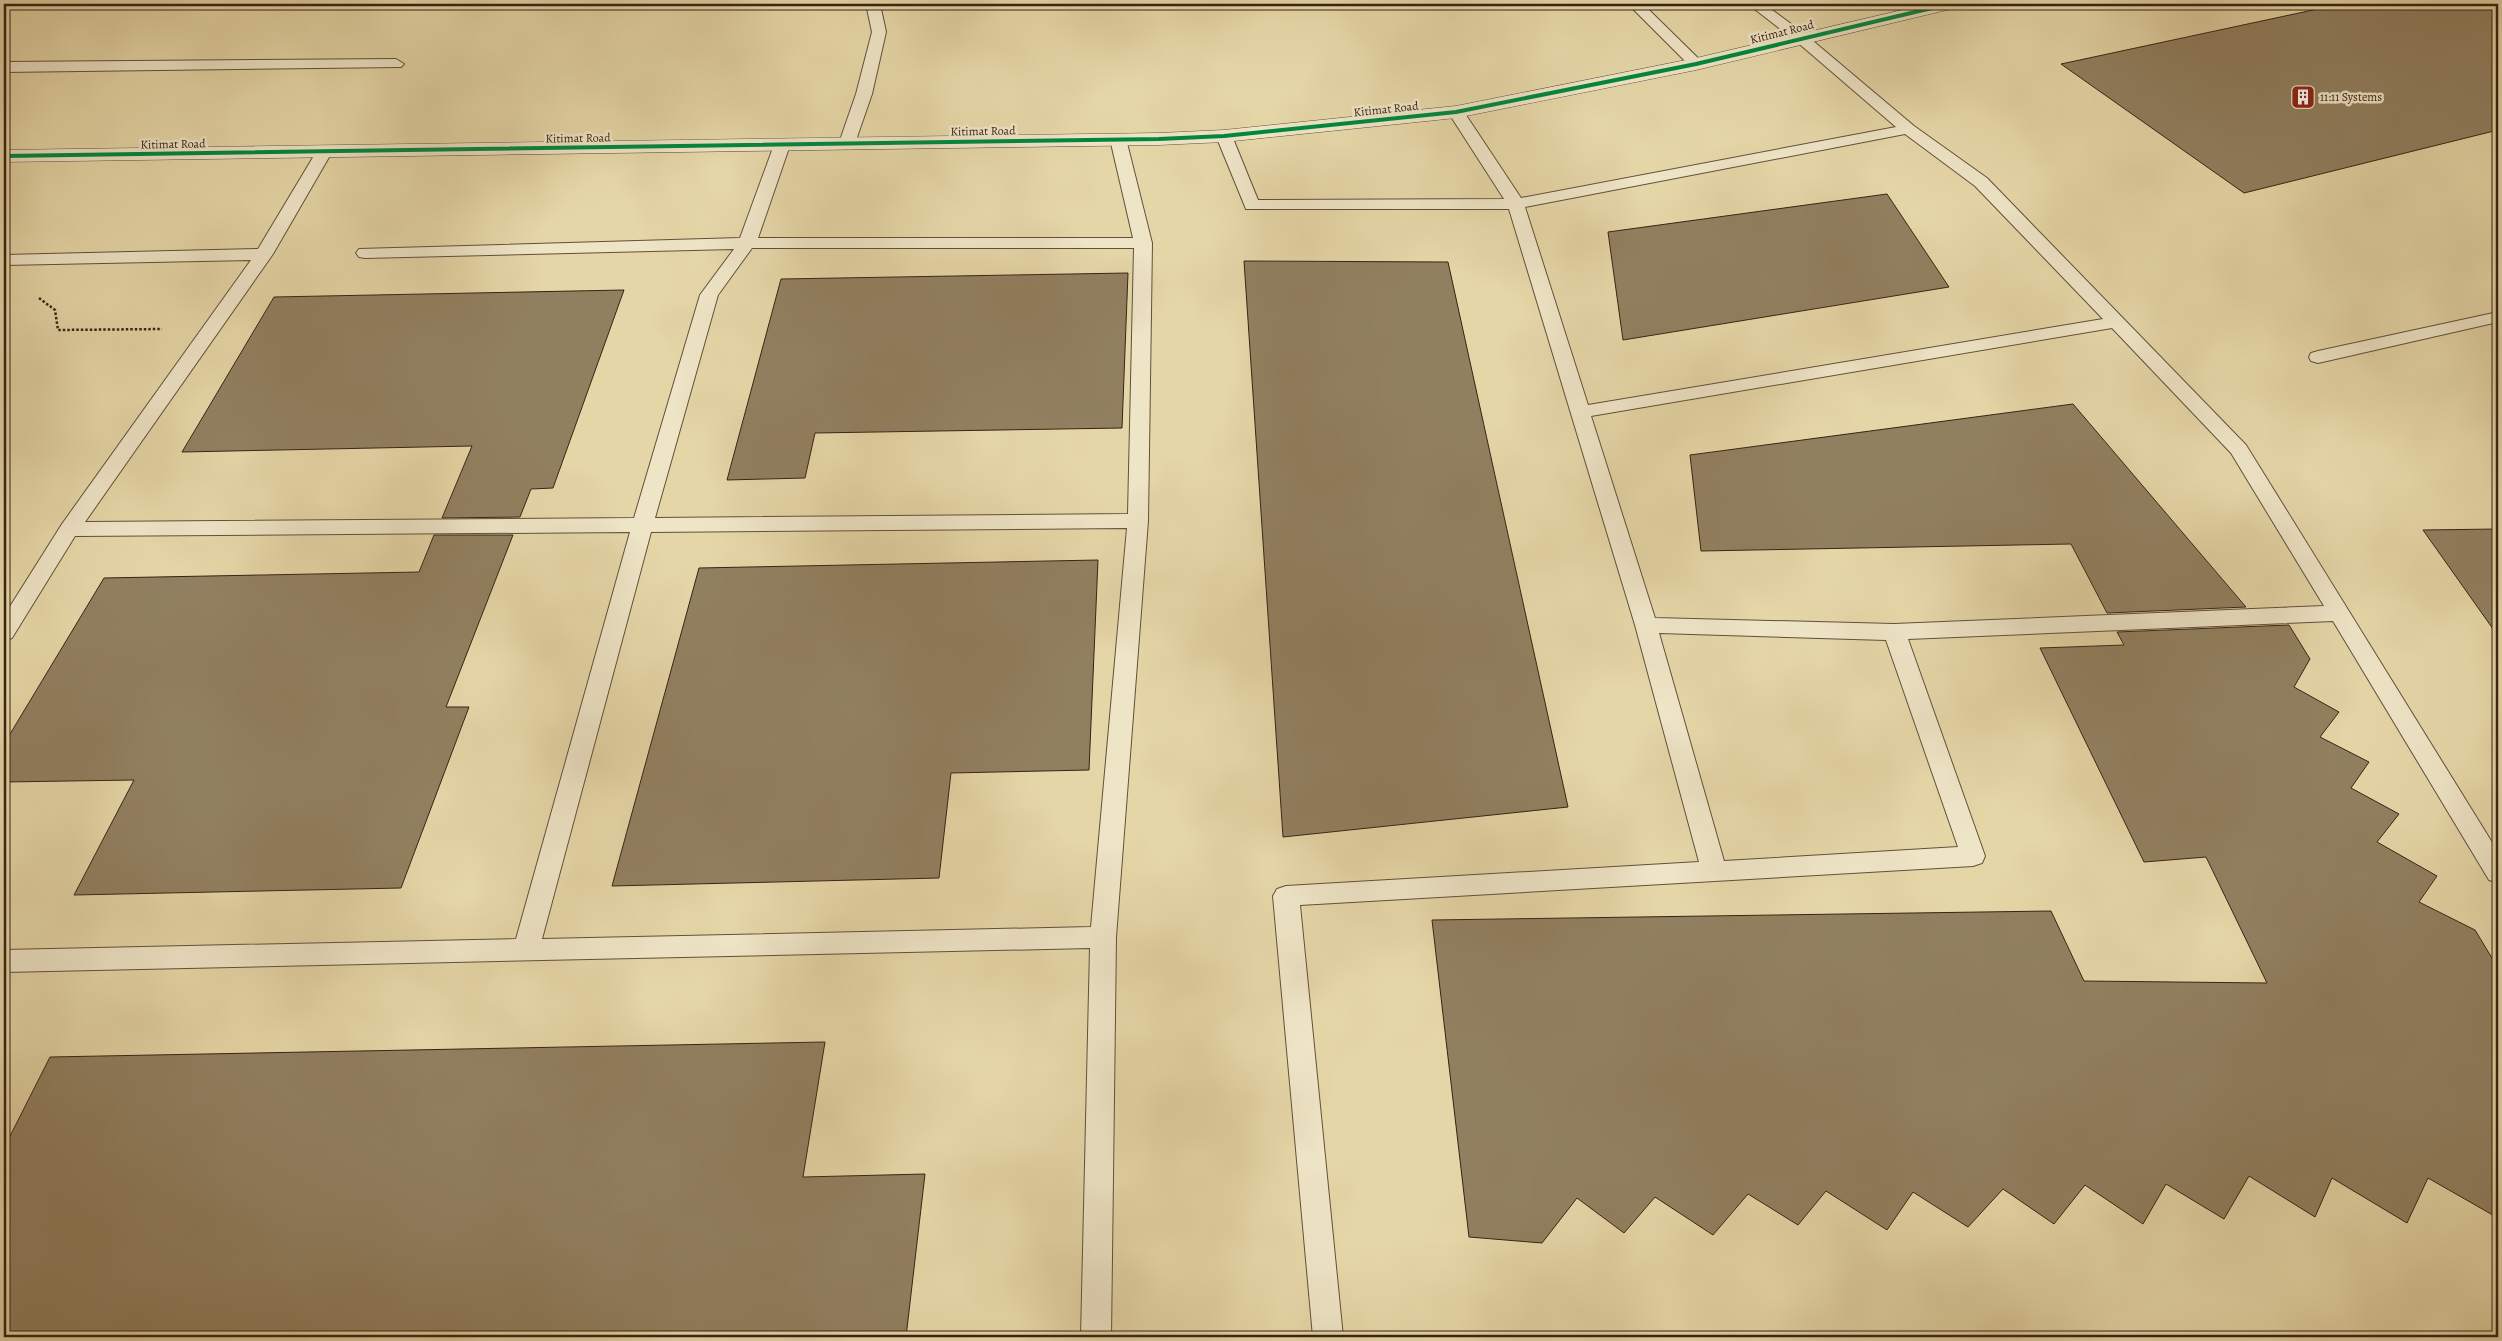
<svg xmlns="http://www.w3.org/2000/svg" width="2502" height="1341" viewBox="0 0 2502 1341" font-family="Alegreya,serif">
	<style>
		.building { fill: #918060; stroke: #372314 }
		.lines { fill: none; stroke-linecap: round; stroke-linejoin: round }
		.lane-casing { stroke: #625039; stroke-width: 2 }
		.street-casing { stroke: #625039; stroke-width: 1 }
		.path { stroke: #372314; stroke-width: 2.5; stroke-dasharray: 2.5 2; stroke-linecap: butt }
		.lane { fill: #eee4c6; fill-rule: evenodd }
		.street { fill: #eee4c6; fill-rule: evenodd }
		.cycleway-casing { stroke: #eee4c6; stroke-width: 6 }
		.cycleway { stroke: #00873e; stroke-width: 4 }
		.labels { text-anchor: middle; stroke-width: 5; stroke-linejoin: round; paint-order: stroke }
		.far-street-label { font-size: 12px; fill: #372314; stroke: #eee4c6 }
		.far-poi-label { font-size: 12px; fill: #372314; stroke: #eee4c6; text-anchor: start }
	</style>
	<rect width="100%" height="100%" fill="#e5d6a7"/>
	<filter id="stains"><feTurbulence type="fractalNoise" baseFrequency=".004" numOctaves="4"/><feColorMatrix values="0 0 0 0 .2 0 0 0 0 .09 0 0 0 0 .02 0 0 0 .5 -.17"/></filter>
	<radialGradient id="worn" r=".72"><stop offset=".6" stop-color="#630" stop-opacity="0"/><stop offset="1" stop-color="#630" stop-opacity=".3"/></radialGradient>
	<g class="building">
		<polygon points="2341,4 2498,4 2498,130 2244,193 2061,64"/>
		<polygon points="1887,194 1949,287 1623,340 1608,232"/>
		<polygon points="1244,261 1448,262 1568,807 1283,837"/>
		<polygon points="1128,273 1122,428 815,433 805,478 727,480 781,279"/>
		<polygon points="624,290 553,488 531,489 520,517 442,518 472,446 182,452 274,297"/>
		<polygon points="2073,404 2246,607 2107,613 2071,544 1701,551 1690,455"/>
		<polygon points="2498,529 2498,636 2423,530"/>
		<polygon points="434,535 513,535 446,707 469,707 401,888 74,895 134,780 4,782 4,744 104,578 419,572"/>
		<polygon points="1098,560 1089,770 951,773 939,878 612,886 699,568"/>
		<polygon points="2289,625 2310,659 2294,687 2339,712 2320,737 2369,762 2351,788 2399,814 2377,842 2437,876 2419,902 2475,930 2498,968 2498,1218 2428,1178 2407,1223 2332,1178 2315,1217 2249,1176 2224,1219 2166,1184 2143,1224 2085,1185 2054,1224 2003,1189 1968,1227 1913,1192 1887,1230 1826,1191 1798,1225 1748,1194 1713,1235 1655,1197 1624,1233 1577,1198 1542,1243 1469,1237 1432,920 2051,911 2084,981 2267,983 2206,857 2144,862 2040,648 2124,645 2117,632"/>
		<polygon points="825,1042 803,1177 925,1174 906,1337 4,1337 4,1148 50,1057"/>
	</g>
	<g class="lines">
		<g class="lane-casing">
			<g id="lane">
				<polygon points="866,4 880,4 886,32 872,94 855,143 847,148 839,143 856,94 872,32"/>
				<polygon points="1628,4 1643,4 1701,61 1704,64 1701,67 1691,67"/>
				<path d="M1748,4h16l42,31 108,91 73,52 259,267 252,407v31l-9,-3 -156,-259 -425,18 77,217 -3,7 -9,3 -673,39 43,432h-30l-40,-441 4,-7 9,-3 413,-24 -64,-237 -126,-416h-263l-30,-73 8,-5 8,5 26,64 246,-1 -56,-87 2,-3h12l59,89 375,-71 -100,-86zM1905,134l70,52 128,133 -515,86 -63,-198zM2112,328l119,125 93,153 -430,18 -239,-6 -64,-202zM1659,633l227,7 72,207 -234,14z"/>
				<polygon points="396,59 404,64 401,67 4,72 4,62"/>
				<path d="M1118,134l8,5 26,104 -4,278 -32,416 -5,400h-30l9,-389 -1086,24v-22l512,-11 114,-407 -555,4 -63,102 -8,3v-25l58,-92 189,-264 -247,5v-10l254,-6 60,-100h12l2,3 -59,102 -188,268 549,-4 66,-223 34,-46 -369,9 -6,-1 -3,-4 3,-4 381,-11 34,-93 8,-5 8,5 -32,93h375l-23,-99zM752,248h382l-6,266 -473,4 63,-223zM1127,528l-36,399 -549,12 109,-407z"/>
				<polygon points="2498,312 2498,322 2318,363 2311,361 2309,357 2311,353 2318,351"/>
			</g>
		</g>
		<g class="street-casing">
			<polygon id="street" points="1928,4 1958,4 1955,8 1696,70 1456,118 1224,142 1159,145 4,162 4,150 1159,133 1224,130 1456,106 1696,58"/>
		</g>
		<polyline class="path" points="39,298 55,310 58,330 162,329"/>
		<use href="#lane" class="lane"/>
		<use href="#street" class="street"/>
		<g class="cycleway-casing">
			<polyline id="cycleway" points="4,156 1159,139 1224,136 1456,112 1696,64 1949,4"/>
		</g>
		<use href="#cycleway" class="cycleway"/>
	</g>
	<defs>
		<g id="building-square" transform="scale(1.25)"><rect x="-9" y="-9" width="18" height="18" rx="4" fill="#8f2418" stroke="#eee4c6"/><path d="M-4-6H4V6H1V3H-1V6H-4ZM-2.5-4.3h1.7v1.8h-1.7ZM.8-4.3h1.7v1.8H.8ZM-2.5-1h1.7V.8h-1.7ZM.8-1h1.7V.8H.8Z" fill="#fff"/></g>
	</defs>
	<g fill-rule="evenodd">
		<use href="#building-square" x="2303" y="97"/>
	</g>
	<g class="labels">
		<g class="far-street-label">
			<text transform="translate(1782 32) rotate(-14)" y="4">Kitimat Road</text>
			<text transform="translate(1386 109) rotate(-6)" y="4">Kitimat Road</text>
			<text transform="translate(983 131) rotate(-1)" y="4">Kitimat Road</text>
			<text transform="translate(578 138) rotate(-1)" y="4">Kitimat Road</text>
			<text transform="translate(173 144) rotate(-1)" y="4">Kitimat Road</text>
		</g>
		<g class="far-poi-label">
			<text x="2320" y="101">11:11 Systems</text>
		</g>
	</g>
	<rect width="2502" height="1341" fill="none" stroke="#e5d6a7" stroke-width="20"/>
	<rect x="5" y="5" width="2492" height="1331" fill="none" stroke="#372314" stroke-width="2.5"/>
	<rect x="10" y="10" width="2482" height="1321" fill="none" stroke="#372314"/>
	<rect width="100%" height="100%" filter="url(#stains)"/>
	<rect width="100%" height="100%" fill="url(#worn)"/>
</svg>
